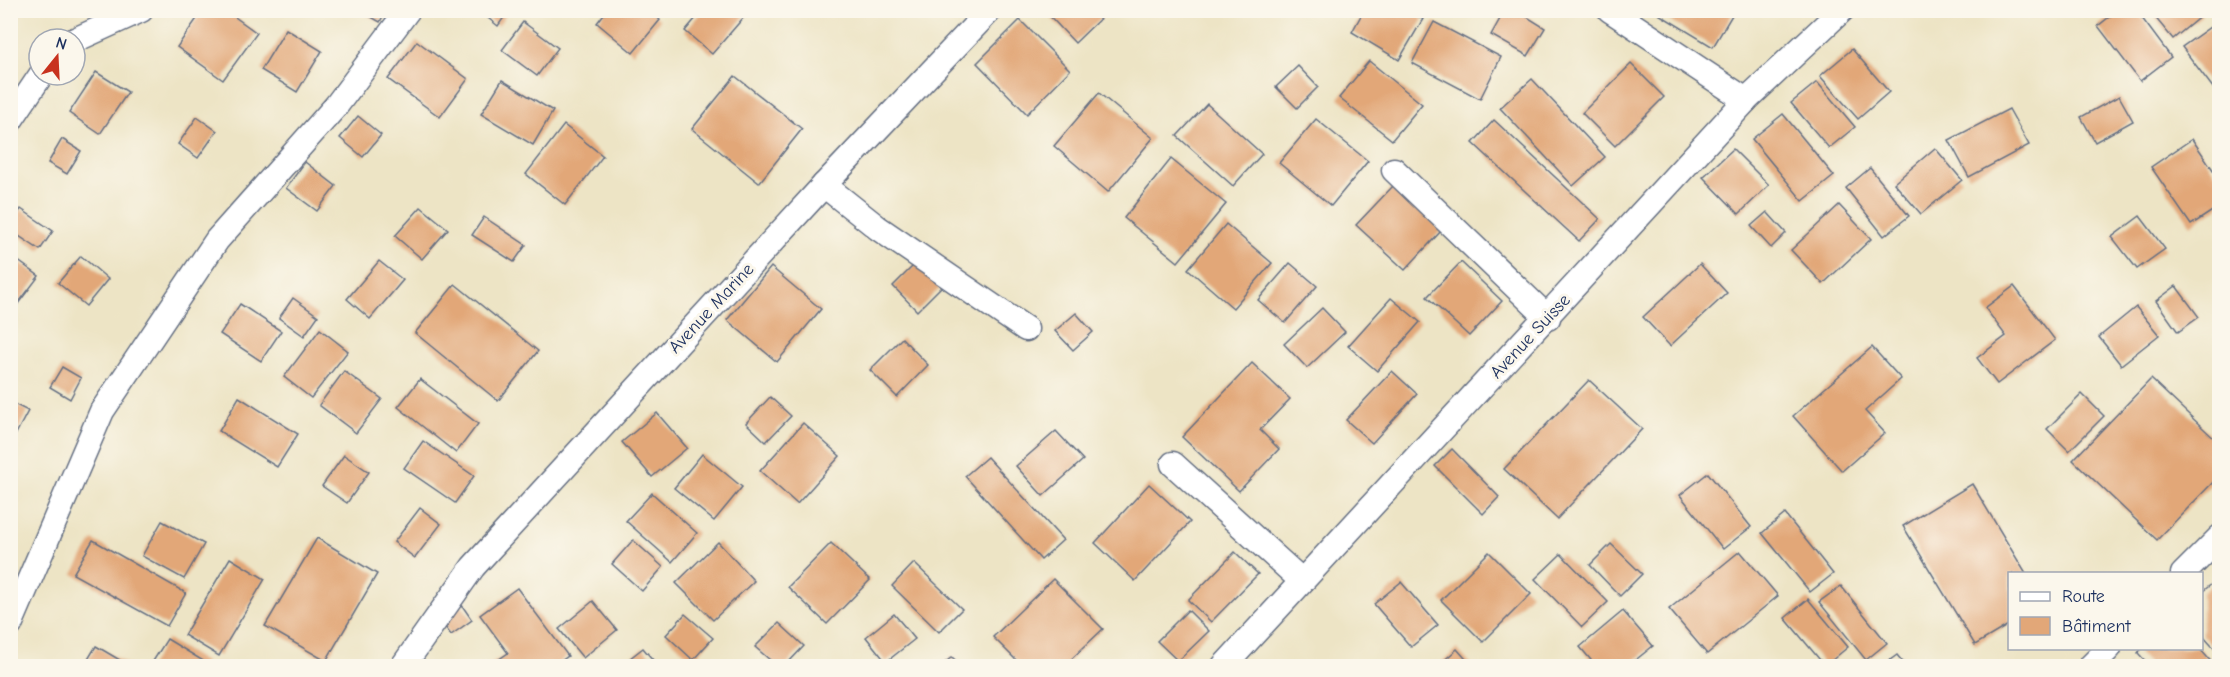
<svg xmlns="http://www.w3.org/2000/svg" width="2230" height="677" viewBox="0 0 2230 677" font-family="'Comic Neue',sans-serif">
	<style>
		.building { fill: #e2a778 }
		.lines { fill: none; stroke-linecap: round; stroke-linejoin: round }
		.street-casing { stroke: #646e82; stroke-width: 27 }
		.street { stroke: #fff; stroke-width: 24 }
		.labels { text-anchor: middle; stroke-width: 6; stroke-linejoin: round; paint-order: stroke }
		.street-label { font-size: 18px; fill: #1b2f5e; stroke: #fbf7ec }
	</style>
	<rect width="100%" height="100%" fill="#fbf7ec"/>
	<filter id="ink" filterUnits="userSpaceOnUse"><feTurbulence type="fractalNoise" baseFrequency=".0167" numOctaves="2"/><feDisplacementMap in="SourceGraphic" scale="12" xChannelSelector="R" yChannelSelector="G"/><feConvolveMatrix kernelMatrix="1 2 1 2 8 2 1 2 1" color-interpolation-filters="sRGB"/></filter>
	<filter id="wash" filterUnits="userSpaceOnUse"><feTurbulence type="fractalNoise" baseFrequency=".008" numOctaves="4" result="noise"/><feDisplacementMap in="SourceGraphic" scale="24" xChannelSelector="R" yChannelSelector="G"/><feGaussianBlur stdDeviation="1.35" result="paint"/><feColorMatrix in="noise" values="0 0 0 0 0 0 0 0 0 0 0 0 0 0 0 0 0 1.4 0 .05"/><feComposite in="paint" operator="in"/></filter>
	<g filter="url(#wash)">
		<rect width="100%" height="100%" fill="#ede4c5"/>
		<g id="blocks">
			<g class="building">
				<polygon points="203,10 225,10 257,33 223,80 177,47"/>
				<polygon points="359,10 386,10 380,22"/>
				<polygon points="478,10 509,10 498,26"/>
				<polygon points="607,10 649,10 660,20 633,53 597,23"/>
				<polygon points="703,10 736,10 744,17 712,54 685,31"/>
				<polygon points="1044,10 1109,10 1075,43"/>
				<polygon points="1364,10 1408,10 1423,19 1399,60 1352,32"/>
				<polygon points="1505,10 1516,10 1545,28 1528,56 1491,35"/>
				<polygon points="1652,10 1735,10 1713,47"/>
				<polygon points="2118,10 2136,10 2171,57 2140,81 2098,26"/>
				<polygon points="2149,10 2199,10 2202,15 2173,39"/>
				<polygon points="1020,20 1070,70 1027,114 977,63"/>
				<polygon points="2220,20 2220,97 2182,47"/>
				<polygon points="523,22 558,48 537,76 502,50"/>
				<polygon points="1434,22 1501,57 1480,99 1412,63"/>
				<polygon points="286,29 322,51 297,92 261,70"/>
				<polygon points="417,41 468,79 440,117 388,79"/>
				<polygon points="1852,49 1889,92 1858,119 1820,76"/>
				<polygon points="1369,61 1422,104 1392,140 1339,98"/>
				<polygon points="1631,64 1664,97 1615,146 1582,113"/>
				<polygon points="1298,66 1318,87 1297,108 1276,87"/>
				<polygon points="96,72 128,92 100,134 69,113"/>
				<polygon points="735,76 802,129 759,183 692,129"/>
				<polygon points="1532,79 1605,157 1573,186 1500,108"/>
				<polygon points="502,80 553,111 533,145 481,114"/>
				<polygon points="1817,82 1855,127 1829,148 1791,103"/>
				<polygon points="1099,93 1153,138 1108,192 1054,146"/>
				<polygon points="2119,96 2133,121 2095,142 2081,117"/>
				<polygon points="1207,104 1262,154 1233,186 1177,136"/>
				<polygon points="2009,109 2029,145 1969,177 1949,140"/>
				<polygon points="1783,114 1834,176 1803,201 1752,139"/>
				<polygon points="358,116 381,135 363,157 340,138"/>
				<polygon points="197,117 217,131 198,158 178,144"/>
				<polygon points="1316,119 1368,161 1331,206 1279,163"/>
				<polygon points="1494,120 1600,219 1579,241 1473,143"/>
				<polygon points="564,125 603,156 565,205 526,174"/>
				<polygon points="62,139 81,151 67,174 48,163"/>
				<polygon points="2192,139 2220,180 2220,206 2191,225 2151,167"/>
				<polygon points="1935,148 1962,180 1921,214 1894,183"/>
				<polygon points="1733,149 1769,185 1739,214 1703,177"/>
				<polygon points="1171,159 1226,204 1178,262 1124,218"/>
				<polygon points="305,162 336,186 317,211 286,188"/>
				<polygon points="1870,168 1909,216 1884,236 1846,188"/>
				<polygon points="1394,185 1442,230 1405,270 1356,225"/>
				<polygon points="1839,205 1871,239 1823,284 1791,250"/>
				<polygon points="421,207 448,229 422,259 395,236"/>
				<polygon points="21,209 53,231 40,250 10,230 10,224"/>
				<polygon points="1767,212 1786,233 1771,248 1751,226"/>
				<polygon points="2140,216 2165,249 2137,269 2112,237"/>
				<polygon points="484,217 526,245 514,262 472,235"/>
				<polygon points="1226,224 1272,263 1233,308 1188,269"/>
				<polygon points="10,255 39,276 17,305 10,300"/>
				<polygon points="81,256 108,279 86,306 58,283"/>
				<polygon points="921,258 945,283 917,311 893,286"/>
				<polygon points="379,261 403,280 370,319 347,299"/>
				<polygon points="1461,262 1502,301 1469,336 1427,297"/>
				<polygon points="1290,263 1317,286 1285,323 1258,300"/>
				<polygon points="1700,264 1727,293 1670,346 1643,317"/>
				<polygon points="771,267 821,309 777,362 727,320"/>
				<polygon points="455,284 538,351 498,401 415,333"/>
				<polygon points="2014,286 2055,340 1997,384 1977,358 2006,336 1985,308"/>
				<polygon points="2176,286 2199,317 2178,332 2156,301"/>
				<polygon points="293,298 318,316 304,336 279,318"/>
				<polygon points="1391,298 1420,322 1377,371 1348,346"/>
				<polygon points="240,304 281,331 261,361 220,334"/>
				<polygon points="2136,307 2159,335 2121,365 2099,337"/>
				<polygon points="1322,308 1345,332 1307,368 1284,344"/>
				<polygon points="1076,313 1093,332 1073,350 1055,331"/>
				<polygon points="320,329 348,351 311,398 284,377"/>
				<polygon points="902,338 928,365 897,397 870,370"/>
				<polygon points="1872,347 1901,379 1865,411 1885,433 1842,471 1793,416"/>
				<polygon points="1252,363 1290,399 1260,430 1279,449 1239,491 1182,437"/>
				<polygon points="62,367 81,378 70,399 50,387"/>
				<polygon points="344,371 382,399 356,433 319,405"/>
				<polygon points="1392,371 1417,394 1372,443 1346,420"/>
				<polygon points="420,379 478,424 456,453 398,407"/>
				<polygon points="2151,379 2220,444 2220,475 2157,540 2073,460"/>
				<polygon points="1589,380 1642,429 1557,519 1504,469"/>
				<polygon points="2082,394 2104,416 2069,451 2047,429"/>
				<polygon points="239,397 298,434 277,467 219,431"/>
				<polygon points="770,397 791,416 766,442 746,423"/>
				<polygon points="10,402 28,411 10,445"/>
				<polygon points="657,413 687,448 652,477 622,442"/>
				<polygon points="803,423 840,456 797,504 760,471"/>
				<polygon points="1056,431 1083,460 1043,496 1016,466"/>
				<polygon points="423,441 474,476 455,503 404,468"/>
				<polygon points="1452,449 1499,497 1483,514 1435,466"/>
				<polygon points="702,454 742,487 714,521 674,488"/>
				<polygon points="344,455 369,472 347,503 322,486"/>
				<polygon points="987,457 1063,540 1041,560 965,476"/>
				<polygon points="1708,473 1751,527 1723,549 1680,495"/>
				<polygon points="1149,484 1190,522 1135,581 1095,543"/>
				<polygon points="1972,484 2026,574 2010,574 2010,624 1975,645 1903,526"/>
				<polygon points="652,493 697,533 672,562 626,521"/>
				<polygon points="420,508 441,524 415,558 394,542"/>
				<polygon points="1785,514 1833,574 1810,592 1762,533"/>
				<polygon points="162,521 204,544 184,579 142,556"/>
				<polygon points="317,538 377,574 326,661 265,626"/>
				<polygon points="93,540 186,593 167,626 73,574"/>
				<polygon points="633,540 663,567 642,591 612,564"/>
				<polygon points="718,542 754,581 713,620 676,583"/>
				<polygon points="831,543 870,580 827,624 788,587"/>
				<polygon points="1611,544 1642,574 1620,596 1590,565"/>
				<polygon points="1740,551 1778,596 1707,654 1669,609"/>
				<polygon points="1235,552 1258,574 1211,622 1188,600"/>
				<polygon points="1489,552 1531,594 1483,642 1441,600"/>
				<polygon points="1561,554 1608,602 1582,627 1535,579"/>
				<polygon points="230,558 265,579 219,656 184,635"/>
				<polygon points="914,563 962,609 939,632 892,586"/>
				<polygon points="2220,577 2220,655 2202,635 2202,592"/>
				<polygon points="1053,579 1103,629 1064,666 1022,666 993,637"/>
				<polygon points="1401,582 1438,625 1411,647 1374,604"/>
				<polygon points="1841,586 1887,643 1866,660 1819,602"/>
				<polygon points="517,588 568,656 554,666 489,666 508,653 480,615"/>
				<polygon points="1808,599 1848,647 1825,666 1785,618"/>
				<polygon points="593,601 617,630 583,658 559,629"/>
				<polygon points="461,604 472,620 451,635 440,620"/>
				<polygon points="1188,610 1209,631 1178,661 1157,641"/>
				<polygon points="1623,611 1653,646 1628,666 1596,666 1580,647"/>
				<polygon points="685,614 713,638 693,660 666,635"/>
				<polygon points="894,614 915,639 886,662 866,637"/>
				<polygon points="779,623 804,646 785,666 777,666 755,647"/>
				<polygon points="167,639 205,662 203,666 150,666"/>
				<polygon points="96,646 130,666 84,666"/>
				<polygon points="643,648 658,666 620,666"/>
				<polygon points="2142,648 2199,648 2215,666 2150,666 2138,653"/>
				<polygon points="1457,649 1472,666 1438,666"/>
				<polygon points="1897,655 1906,666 1882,666"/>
				<polygon points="952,657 961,666 941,666"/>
			</g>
		</g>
	</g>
	<g filter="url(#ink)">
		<use href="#blocks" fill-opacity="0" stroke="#646e82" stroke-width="1.5"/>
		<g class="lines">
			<g class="street-casing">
				<g id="street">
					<polyline points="1610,10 1746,100"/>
					<polyline points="75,40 141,10"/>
					<polyline points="10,121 41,75"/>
					<polyline points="1394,170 1548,318"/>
					<polyline points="824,185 878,228 1026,329"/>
					<polyline points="1173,464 1302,581"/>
					<polyline points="2183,574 2220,537"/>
					<polyline points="10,625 102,411 217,240 336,106 408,10"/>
					<polyline points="403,666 473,567 824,185 990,10"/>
					<polyline points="1224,666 1746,100 1842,10"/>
					<polyline points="2091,666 2109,648"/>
				</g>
			</g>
			<use href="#street" class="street"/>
		</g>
	</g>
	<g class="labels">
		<g class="street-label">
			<text transform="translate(711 308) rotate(-47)" y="6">Avenue Marine</text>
			<text transform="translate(1530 336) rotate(-47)" y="6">Avenue Suisse</text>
		</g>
	</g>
	<rect width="2230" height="677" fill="none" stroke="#fbf7ec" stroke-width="36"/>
	<rect x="2008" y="572" width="195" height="78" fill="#fbf7ec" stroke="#a1a7b3" stroke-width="1.5"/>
	<rect x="2020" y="592" width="30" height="9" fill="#ffffff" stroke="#a1a7b3" stroke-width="1.5"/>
	<text x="2062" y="602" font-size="18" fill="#1b2f5e">Route</text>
	<rect x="2020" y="617" width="30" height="18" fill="#e2a778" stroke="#a1a7b3" stroke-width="1.5"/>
	<text x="2062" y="632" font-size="18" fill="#1b2f5e">Bâtiment</text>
	<g transform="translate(57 57) rotate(18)"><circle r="28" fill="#fbf7ec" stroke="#a1a7b3" stroke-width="1.5"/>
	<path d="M0-4.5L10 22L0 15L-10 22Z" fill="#c8321e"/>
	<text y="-9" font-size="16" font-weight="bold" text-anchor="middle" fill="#1b2f5e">N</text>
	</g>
</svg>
